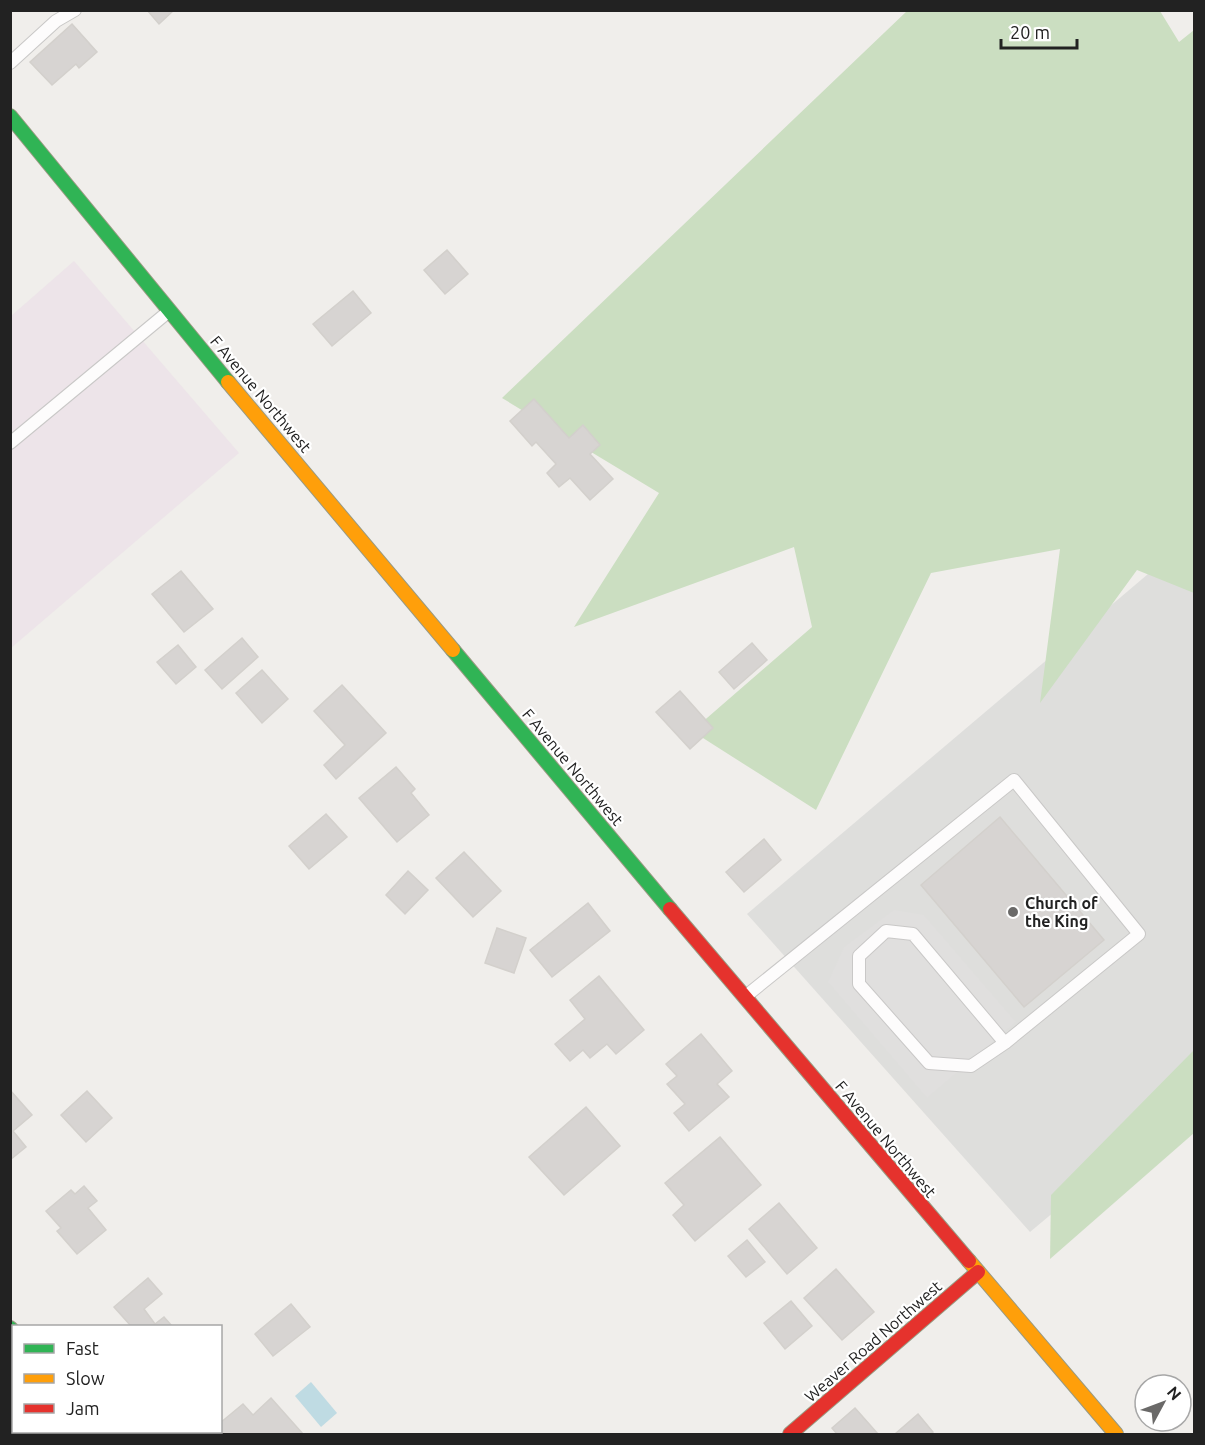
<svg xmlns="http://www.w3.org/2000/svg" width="1205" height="1445" viewBox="0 0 1205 1445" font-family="Ubuntu,sans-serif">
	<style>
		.industrial { fill: #ede4e9 }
		.religious { fill: #dededc }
		.forest { fill: #cbdec1 }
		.parking { fill: #e0dfde }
		.water { fill: #bfdbe3 }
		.building { fill: #d7d4d2; stroke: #d3d0cc; stroke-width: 1.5 }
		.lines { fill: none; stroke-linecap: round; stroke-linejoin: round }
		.lane-casing { stroke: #c9c8c7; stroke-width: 14 }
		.fast-casing { stroke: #999a82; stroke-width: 16 }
		.slow-casing { stroke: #999a82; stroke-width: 16 }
		.jam-casing { stroke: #999a82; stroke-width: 16 }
		.lane { stroke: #fdfcfc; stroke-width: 12 }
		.fast { stroke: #30b455; stroke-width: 14 }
		.slow { stroke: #ff9f0a; stroke-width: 14 }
		.jam { stroke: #e5322d; stroke-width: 14 }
		.poi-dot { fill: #6a6968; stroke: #fff; stroke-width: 2 }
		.labels { text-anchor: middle; stroke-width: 4.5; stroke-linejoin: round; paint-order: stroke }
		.street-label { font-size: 16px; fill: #222; stroke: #fff }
		.poi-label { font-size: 16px; font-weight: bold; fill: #222; stroke: #fff; text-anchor: start }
	</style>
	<rect width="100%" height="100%" fill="#f0eeeb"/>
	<polygon class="industrial" points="74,261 239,453 11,648 11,316"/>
	<polygon class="religious" points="1194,535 1194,1095 1030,1232 747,914"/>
	<g class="forest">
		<polygon points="907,11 1160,11 1179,42 1194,30 1194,593 1137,570 1040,703 1060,549 931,573 816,810 692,731 812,627 794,547 574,627 659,493 502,398"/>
		<polygon points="1194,1050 1194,1133 1050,1259 1051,1195"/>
	</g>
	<polygon class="parking" points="894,910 924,915 1016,1022 927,1098 828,982 844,947"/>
	<polygon class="water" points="311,1382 337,1413 321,1427 295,1396"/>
	<g class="building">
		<polygon points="147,10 174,10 159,24"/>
		<polygon points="72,24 97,52 79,68 76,64 52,85 30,62"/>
		<polygon points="447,250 468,274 445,294 424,270"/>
		<polygon points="353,291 371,313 332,346 313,324"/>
		<polygon points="534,399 569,438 583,425 600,445 590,454 613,479 590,500 570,478 559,487 547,473 556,464 536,442 532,446 510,421"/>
		<polygon points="181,571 213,609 184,632 152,594"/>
		<polygon points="242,638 258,657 222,689 205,670"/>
		<polygon points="752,643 767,660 734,689 719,672"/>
		<polygon points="178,645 196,667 176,684 157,662"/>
		<polygon points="262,670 288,699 262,723 236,693"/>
		<polygon points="342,685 386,733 336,779 324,765 345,745 314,711"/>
		<polygon points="680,691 713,728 690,749 656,712"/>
		<polygon points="396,767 415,789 411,793 429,815 397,842 359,798"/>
		<polygon points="326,814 347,837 309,869 289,846"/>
		<polygon points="1000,817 1104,940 1024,1007 921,885"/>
		<polygon points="764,839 781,860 744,892 726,872"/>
		<polygon points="464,852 501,891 473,917 436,878"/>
		<polygon points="408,871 428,890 405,914 386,895"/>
		<polygon points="588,903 610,931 552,977 530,950"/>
		<polygon points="497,928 526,938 514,973 485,963"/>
		<polygon points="599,976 644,1030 616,1054 607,1044 590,1058 583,1050 570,1061 555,1044 585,1019 570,1000"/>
		<polygon points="701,1034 732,1071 717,1084 729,1097 689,1131 674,1113 685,1104 667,1084 677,1076 666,1064"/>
		<polygon points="10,1090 32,1115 13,1131 26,1147 10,1160"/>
		<polygon points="87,1091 112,1118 86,1142 61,1115"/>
		<polygon points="586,1107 620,1146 564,1195 529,1157"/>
		<polygon points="720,1137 761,1185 695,1241 673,1215 684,1205 665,1183"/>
		<polygon points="84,1186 97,1201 88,1208 106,1230 77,1254 57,1231 61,1228 46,1211 71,1190 75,1194"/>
		<polygon points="779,1203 817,1248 787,1274 749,1229"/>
		<polygon points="747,1240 765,1262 746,1277 728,1256"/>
		<polygon points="836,1269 874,1312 842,1340 804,1298"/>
		<polygon points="148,1278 162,1294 144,1309 155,1324 164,1317 172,1326 131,1326 114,1307"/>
		<polygon points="791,1301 812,1326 785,1349 764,1323"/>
		<polygon points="291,1304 310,1327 273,1356 255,1334"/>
		<polygon points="271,1398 303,1434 225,1434 220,1430 220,1423 243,1404 253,1415"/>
		<polygon points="855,1408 878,1434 837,1434 832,1428"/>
		<polygon points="918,1414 933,1432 930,1434 895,1434"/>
	</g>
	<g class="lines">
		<g class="lane-casing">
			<g id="lane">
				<polyline points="10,63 56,21 75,10"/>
				<polyline points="10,443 168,312"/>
				<polyline points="746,996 1014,780 1139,934 1005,1043 971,1066 929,1063 859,984 859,956 886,931 913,934 1005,1043"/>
			</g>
		</g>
		<g class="fast-casing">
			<g id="fast">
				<polyline points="10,116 228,382"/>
				<polyline points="453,650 670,909"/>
				<polyline points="10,1328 14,1332"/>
			</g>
		</g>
		<g class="slow-casing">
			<g id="slow">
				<polyline points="228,382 453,650"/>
				<polyline points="969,1261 1116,1434"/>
			</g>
		</g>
		<g class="jam-casing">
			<g id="jam">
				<polyline points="670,909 969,1261"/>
				<polyline points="98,1432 101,1434"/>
				<polyline points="790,1434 978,1272"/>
			</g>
		</g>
		<use href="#lane" class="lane"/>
		<use href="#fast" class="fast"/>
		<use href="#slow" class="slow"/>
		<use href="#jam" class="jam"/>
	</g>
	<circle class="poi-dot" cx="1013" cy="912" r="6"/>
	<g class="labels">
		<g class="street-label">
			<text transform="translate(261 394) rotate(50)" y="6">F Avenue Northwest</text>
			<text transform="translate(573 767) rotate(50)" y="6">F Avenue Northwest</text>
			<text transform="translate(886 1139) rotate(50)" y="6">F Avenue Northwest</text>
			<text transform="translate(873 1341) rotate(-41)" y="6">Weaver Road Northwest</text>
		</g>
		<g class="poi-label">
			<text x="1025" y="909">Church of<tspan x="1025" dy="18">the King</tspan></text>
		</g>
	</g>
	<rect width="1205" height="1445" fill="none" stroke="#222222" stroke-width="24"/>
	<rect x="12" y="1325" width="210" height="108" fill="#ffffff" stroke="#a7a7a7" stroke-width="1.5"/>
	<rect x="24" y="1344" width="30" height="9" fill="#30b455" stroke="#a7a7a7" stroke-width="1.5"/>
	<text x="66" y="1355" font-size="18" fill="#222222">Fast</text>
	<rect x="24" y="1374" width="30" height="9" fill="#ff9f0a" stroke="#a7a7a7" stroke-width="1.5"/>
	<text x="66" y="1385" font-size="18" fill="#222222">Slow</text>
	<rect x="24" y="1404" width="30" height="9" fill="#e5322d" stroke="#a7a7a7" stroke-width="1.5"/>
	<text x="66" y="1415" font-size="18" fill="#222222">Jam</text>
	<g transform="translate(1163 1403) rotate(49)"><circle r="28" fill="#ffffff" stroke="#a7a7a7" stroke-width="1.5"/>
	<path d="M0-4.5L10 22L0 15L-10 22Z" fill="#6a6968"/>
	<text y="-9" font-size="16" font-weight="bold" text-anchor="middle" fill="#222222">N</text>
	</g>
	<path d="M1001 39v9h76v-9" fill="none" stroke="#222222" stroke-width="3"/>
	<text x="1010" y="39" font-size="18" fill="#222222" stroke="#ffffff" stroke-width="4.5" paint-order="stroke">20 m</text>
</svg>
